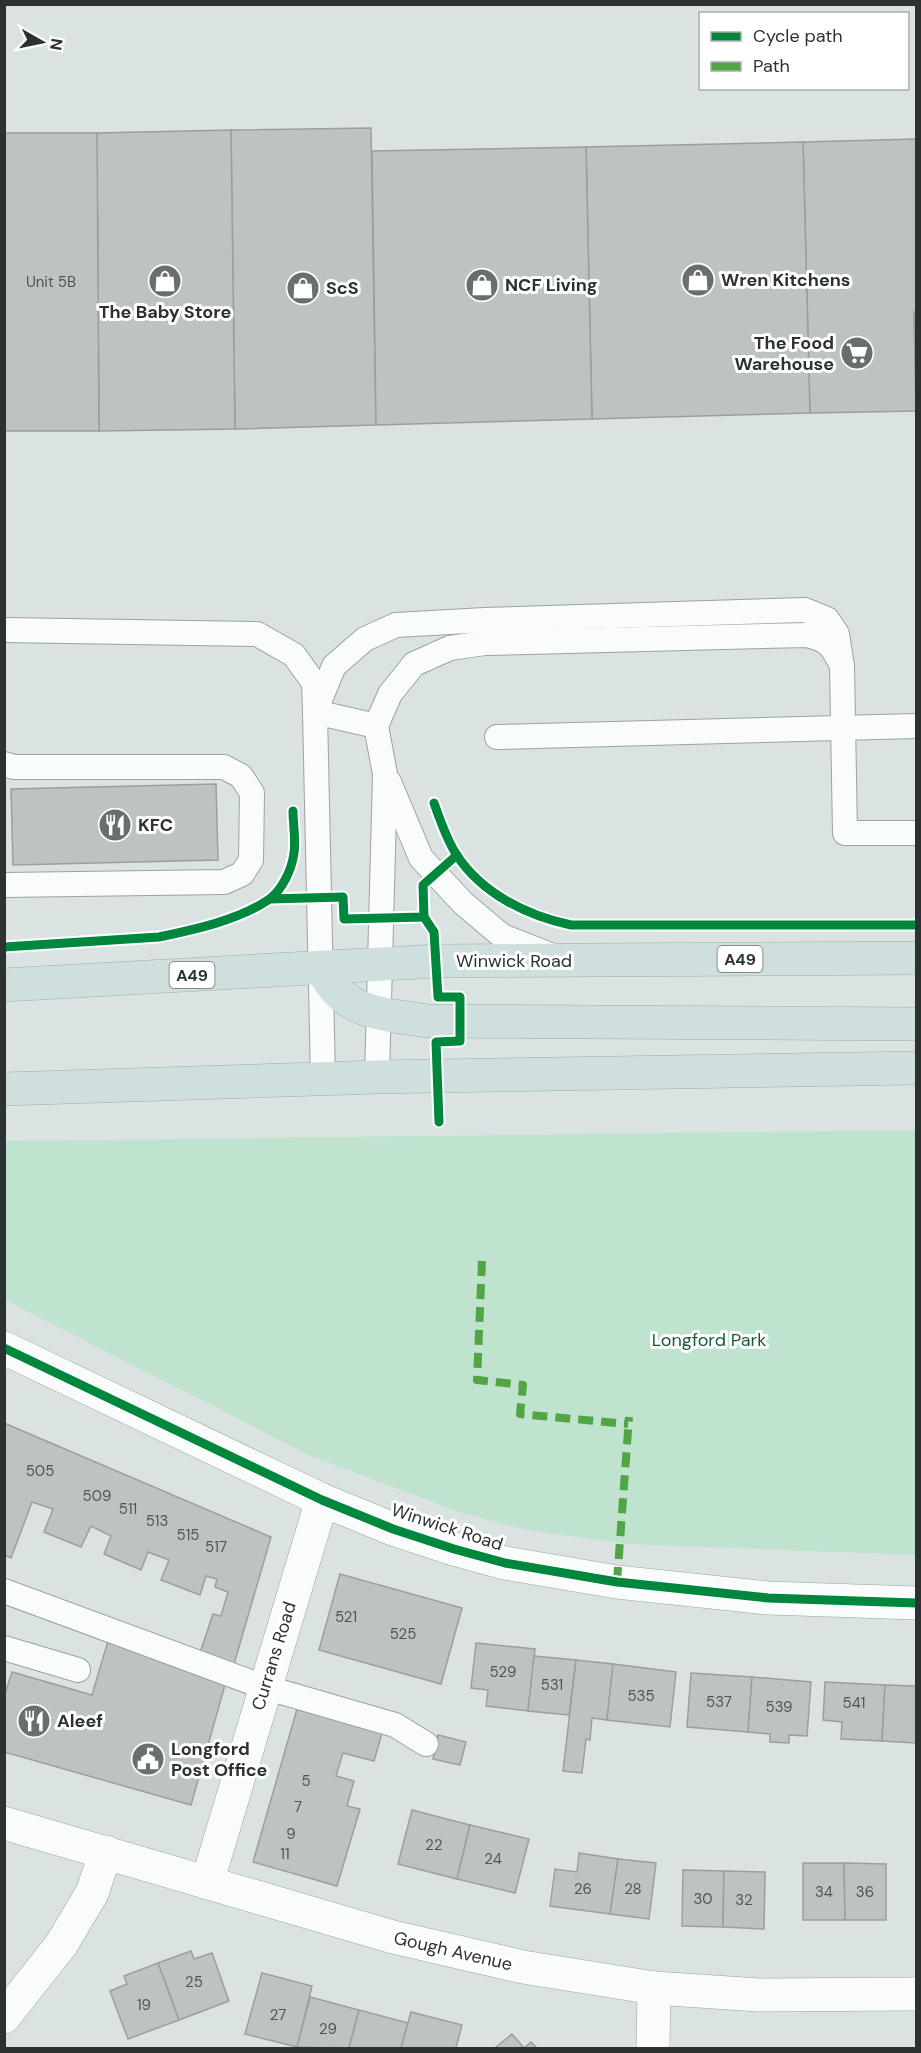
<svg xmlns="http://www.w3.org/2000/svg" width="921" height="2053" viewBox="0 0 921 2053" font-family="'DM Sans',sans-serif">
	<style>
		.green { fill: #c0e3d0 }
		.building { fill: #bdc2c2; stroke: #9a9f9f; stroke-width: 1.5 }
		.lines { fill: none; stroke-linecap: round; stroke-linejoin: round }
		.lane-casing { stroke: #9da2a2; stroke-width: 26 }
		.street-casing { stroke: #9da2a2; stroke-width: 34 }
		.highway-casing { stroke: #9badaa; stroke-width: 34 }
		.lane { stroke: #fafbfb; stroke-width: 24 }
		.street { stroke: #fafbfb; stroke-width: 33 }
		.highway { stroke: #cfdfdd; stroke-width: 33 }
		.quiet { stroke: #51a544; stroke-width: 8; stroke-dasharray: 15 8; stroke-linecap: butt }
		.cycleway-casing { stroke: #fff; stroke-width: 13 }
		.cycleway { stroke: #00873e; stroke-width: 9 }
		.labels { text-anchor: middle; stroke-width: 6; stroke-linejoin: round; paint-order: stroke }
		.number-label { font-size: 15px; fill: #505555 }
		.shield { fill: #fff; stroke: #6b6f6f; stroke-width: 1.5 }
		.shield-label { font-size: 16px; font-weight: bold; fill: #2c3131 }
		.poi-label { font-size: 18px; font-weight: bold; fill: #2c3131; stroke: #fff; text-anchor: start }
		.street-label { font-size: 18px; fill: #2c3131; stroke: #fff }
		.park-label { font-size: 18px; fill: #1b593c; stroke: #fff }
	</style>
	<rect width="100%" height="100%" fill="#dbe2e2"/>
	<polygon class="green" points="916,1130 916,1555 627,1544 526,1530 459,1512 311,1456 5,1300 5,1141"/>
	<g class="building">
		<polygon points="371,128 376,425 235,429 231,130"/>
		<polygon points="231,130 235,429 99,431 97,133"/>
		<polygon points="4,133 97,133 99,431 4,431"/>
		<polygon points="916,139 916,312 914,312 916,411 810,413 803,142"/>
		<polygon points="803,142 810,413 592,419 586,147"/>
		<polygon points="586,147 592,419 376,425 372,151"/>
		<polygon points="914,312 916,312 916,389"/>
		<polygon points="216,784 218,860 13,865 11,789"/>
		<polygon points="4,1423 271,1537 234,1664 200,1653 213,1614 221,1616 228,1592 215,1587 217,1579 206,1576 200,1595 161,1580 169,1560 148,1552 141,1570 104,1554 111,1536 91,1526 81,1547 44,1532 53,1509 32,1502 11,1558 4,1555"/>
		<polygon points="340,1574 462,1608 441,1684 319,1650"/>
		<polygon points="108,1641 225,1685 191,1805 4,1752 4,1697 12,1672 92,1695"/>
		<polygon points="476,1643 535,1649 528,1711 486,1706 488,1690 471,1688"/>
		<polygon points="534,1656 576,1660 569,1715 528,1711"/>
		<polygon points="576,1660 613,1664 607,1720 592,1718 590,1740 586,1739 582,1773 563,1771"/>
		<polygon points="613,1664 676,1672 670,1727 607,1720"/>
		<polygon points="691,1673 752,1677 748,1732 687,1727"/>
		<polygon points="752,1677 811,1682 807,1736 789,1735 789,1743 770,1742 770,1734 748,1732"/>
		<polygon points="825,1682 885,1685 882,1741 841,1739 842,1722 823,1720"/>
		<polygon points="885,1685 916,1686 916,1743 882,1741"/>
		<polygon points="297,1709 382,1733 374,1761 343,1753 336,1776 354,1781 347,1806 360,1809 337,1886 253,1862"/>
		<polygon points="438,1735 466,1742 460,1765 433,1759"/>
		<polygon points="412,1810 470,1825 457,1879 398,1864"/>
		<polygon points="470,1825 529,1839 515,1893 457,1879"/>
		<polygon points="579,1853 618,1859 610,1914 550,1906 555,1869 577,1872"/>
		<polygon points="618,1859 656,1863 649,1919 610,1914"/>
		<polygon points="803,1863 844,1863 845,1920 803,1920"/>
		<polygon points="844,1863 886,1864 886,1920 845,1920"/>
		<polygon points="683,1870 724,1871 723,1927 682,1926"/>
		<polygon points="724,1871 765,1872 764,1929 723,1927"/>
		<polygon points="191,1951 194,1959 212,1953 229,2001 179,2020 158,1963"/>
		<polygon points="158,1963 179,2020 128,2039 110,1991 127,1984 124,1976"/>
		<polygon points="262,1973 312,1986 297,2047 245,2034"/>
		<polygon points="310,1997 359,2010 349,2048 297,2047"/>
		<polygon points="359,2010 408,2023 401,2048 349,2048"/>
		<polygon points="411,2012 462,2025 456,2048 401,2048"/>
		<polygon points="512,2034 524,2048 531,2042 537,2048 495,2048"/>
	</g>
	<g class="lines">
		<g class="lane-casing">
			<g id="lane">
				<polyline points="4,630 257,634 294,655 314,683 315,710"/>
				<polyline points="315,712 334,666 365,639 396,625 485,620 805,610 827,619 837,634 842,666 845,833 916,833"/>
				<polyline points="497,737 916,726"/>
				<polyline points="4,764 14,767 224,767 241,776 252,793 251,860 242,874 224,882 4,885"/>
				<polyline points="389,782 421,858 463,903 502,936 553,956"/>
				<path d="M377,1077l8,-303 -9,-48 14,-32 24,-30 36,-16 35,-5 322,-8c22,5 25,11 35,31"/>
				<polyline points="323,1079 315,712 376,726"/>
				<polyline points="4,1591 264,1687 395,1725 426,1744"/>
				<polyline points="4,1648 78,1670"/>
			</g>
		</g>
		<g class="street-casing">
			<g id="street">
				<polyline points="4,1348 322,1500 393,1529 454,1549 505,1563 617,1582 768,1598 916,1603"/>
				<polyline points="4,1823 393,1937 523,1967 654,1988 759,1995 916,1994"/>
				<polyline points="207,1883 322,1500"/>
				<polyline points="4,2017 61,1945 92,1893 106,1852"/>
				<polyline points="653,2048 654,1988"/>
			</g>
		</g>
		<g class="highway-casing">
			<g id="highway">
				<path d="M320,968c6,7 11,17 17,23 22,24 60,25 90,30l489,3"/>
				<polyline points="4,985 437,961 916,958"/>
				<polyline points="4,1089 377,1077 916,1068"/>
			</g>
		</g>
		<use href="#lane" class="lane"/>
		<use href="#street" class="street"/>
		<use href="#highway" class="highway"/>
		<g class="quiet">
			<polyline points="482,1261 477,1380 523,1385 520,1414 628,1424"/>
			<polyline points="617,1582 629,1417"/>
		</g>
		<g class="cycleway-casing">
			<g id="cycleway">
				<path d="M434,803c6,17 12,35 22,51 25,39 71,62 115,71h345"/>
				<polyline points="270,899 343,897 344,919 424,917 423,885 457,855"/>
				<polyline points="424,917 434,932 438,997 460,997 460,1041 436,1042 439,1122"/>
				<path d="M4,947l155,-10c34,-7 80,-17 109,-37 14,-9 24,-31 26,-47 2,-14 -1,-29 -1,-42"/>
				<polyline points="4,1348 322,1500 393,1529 454,1549 505,1563 617,1582 768,1598 916,1603"/>
			</g>
		</g>
		<use href="#cycleway" class="cycleway"/>
	</g>
	<defs>
		<g id="shop-disc" transform="scale(1.725)"><circle r="9.5" fill="#696f6f" stroke="#fff"/><path d="M-5-2.5h2.3a2.7 3.5 0 0 1 5.4 0H5L5.5 6h-11ZM-1.5-2.5h3a1.5 2.3 0 0 0-3 0Z" fill="#fff"/></g>
		<g id="supermarket-disc" transform="scale(1.725)"><circle r="9.5" fill="#696f6f" stroke="#fff"/><path d="M-6-5.5h2.5l.6 2H6L4.5 2H-2.5L-4.4-4H-6ZM-1.5 3.2a1.3 1.3 0 1 0 .1 0ZM3 3.2a1.3 1.3 0 1 0 .1 0Z" fill="#fff"/></g>
		<g id="restaurant-disc" transform="scale(1.725)"><circle r="9.5" fill="#696f6f" stroke="#fff"/><path d="M-5-6h1v4h1v-4h1v4h1v-4h1v5L-1.5 .5V6h-2V.5L-5-1ZM5-6V6H3V1.5H1.5Q1.5-4 5-6Z" fill="#fff"/></g>
		<g id="civic-disc" transform="scale(1.725)"><circle r="9.5" fill="#696f6f" stroke="#fff"/><path d="M-.6-6.5H3V-4.5H.6V-3L4-1V1h2V6H-6V1h2V-1L-.6-3ZM-1.2 2.5V6h2.4V2.5Z" fill="#fff"/></g>
	</defs>
	<g fill-rule="evenodd">
		<use href="#shop-disc" x="698" y="280"/>
		<use href="#shop-disc" x="165" y="281"/>
		<use href="#shop-disc" x="482" y="285"/>
		<use href="#shop-disc" x="303" y="288"/>
		<use href="#supermarket-disc" x="857" y="353"/>
		<use href="#restaurant-disc" x="115" y="825"/>
		<use href="#restaurant-disc" x="34" y="1721"/>
		<use href="#civic-disc" x="148" y="1759"/>
	</g>
	<g class="labels">
		<g class="number-label">
			<text x="51" y="287">Unit 5B</text>
			<text x="40" y="1476">505</text>
			<text x="97" y="1501">509</text>
			<text x="128" y="1514">511</text>
			<text x="157" y="1526">513</text>
			<text x="188" y="1540">515</text>
			<text x="216" y="1552">517</text>
			<text x="346" y="1622">521</text>
			<text x="403" y="1639">525</text>
			<text x="503" y="1677">529</text>
			<text x="552" y="1690">531</text>
			<text x="641" y="1701">535</text>
			<text x="719" y="1707">537</text>
			<text x="854" y="1708">541</text>
			<text x="779" y="1712">539</text>
			<text x="306" y="1786">5</text>
			<text x="298" y="1812">7</text>
			<text x="291" y="1839">9</text>
			<text x="434" y="1850">22</text>
			<text x="285" y="1859">11</text>
			<text x="493" y="1864">24</text>
			<text x="583" y="1894">26</text>
			<text x="633" y="1894">28</text>
			<text x="824" y="1897">34</text>
			<text x="865" y="1897">36</text>
			<text x="703" y="1904">30</text>
			<text x="744" y="1905">32</text>
			<text x="194" y="1987">25</text>
			<text x="144" y="2010">19</text>
			<text x="278" y="2020">27</text>
			<text x="328" y="2034">29</text>
		</g>
		<g class="shield">
			<rect x="717.5" y="946" width="45" height="26" rx="4.5"/>
			<rect x="169.5" y="962" width="45" height="26" rx="4.5"/>
		</g>
		<g class="shield-label">
			<text x="740" y="965">A49</text>
			<text x="192" y="981">A49</text>
		</g>
		<g class="poi-label">
			<text x="721" y="286">Wren Kitchens</text>
			<text x="505" y="291">NCF Living</text>
			<text x="326" y="294">ScS</text>
			<text x="165" y="318" text-anchor="middle">The Baby Store</text>
			<text x="834" y="349" text-anchor="end">The Food<tspan x="834" dy="21">Warehouse</tspan></text>
			<text x="138" y="831">KFC</text>
			<text x="57" y="1727">Aleef</text>
			<text x="171" y="1755">Longford<tspan x="171" dy="21">Post Office</tspan></text>
		</g>
		<g class="street-label">
			<text x="514" y="967">Winwick Road</text>
			<text transform="translate(447 1527) rotate(18)" y="6">Winwick Road</text>
			<text transform="translate(274 1656) rotate(-73)" y="6">Currans Road</text>
			<text transform="translate(453 1951) rotate(13)" y="6">Gough Avenue</text>
		</g>
		<g class="park-label">
			<text x="709" y="1346">Longford Park</text>
		</g>
	</g>
	<rect width="921" height="2053" fill="none" stroke="#2c3131" stroke-width="12"/>
	<rect x="699" y="12" width="210" height="78" fill="#ffffff" stroke="#abadad" stroke-width="1.5"/>
	<rect x="711" y="32" width="30" height="9" fill="#00873e" stroke="#abadad" stroke-width="1.5"/>
	<text x="753" y="42" font-size="18" fill="#2c3131">Cycle path</text>
	<rect x="711" y="62" width="30" height="9" fill="#51a544" stroke="#abadad" stroke-width="1.5"/>
	<text x="753" y="72" font-size="18" fill="#2c3131">Path</text>
	<g transform="translate(42 42) rotate(99)" stroke="#ffffff" stroke-width="4.5" paint-order="stroke">
	<path d="M0-4.5L10 22L0 15L-10 22Z" fill="#2c3131"/>
	<text y="-9" font-size="16" font-weight="bold" text-anchor="middle" fill="#2c3131">N</text>
	</g>
</svg>
